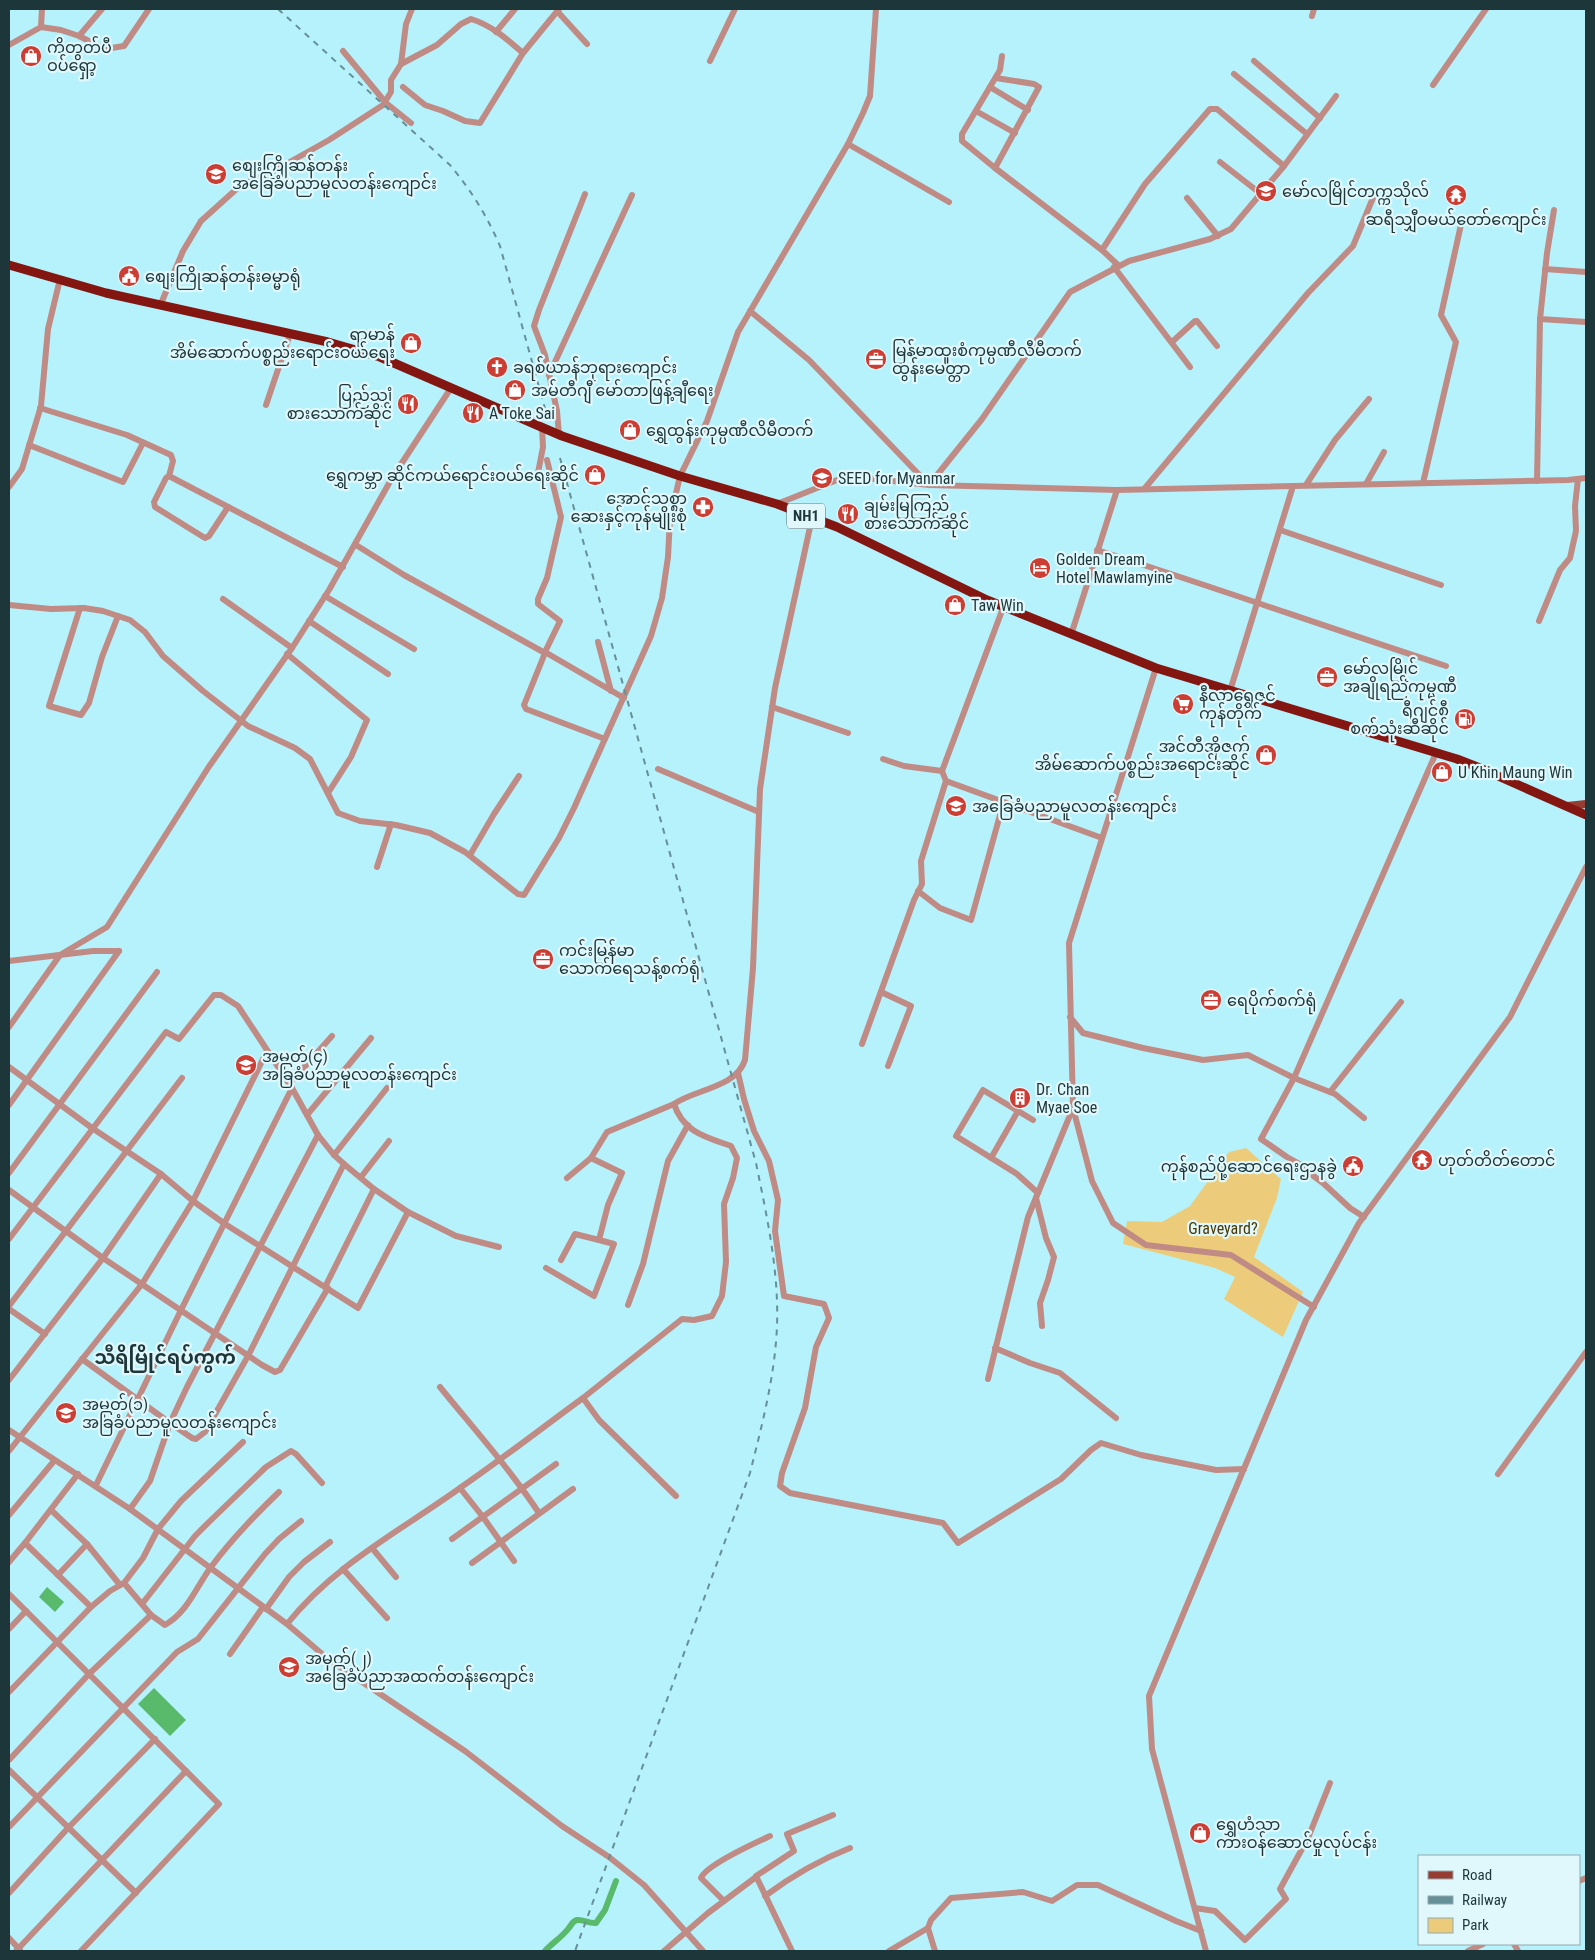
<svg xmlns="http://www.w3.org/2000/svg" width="1595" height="1960" viewBox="0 0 1595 1960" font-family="'Roboto Condensed','Noto Sans Myanmar',sans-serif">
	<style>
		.green { fill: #eccc7b }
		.water { fill: #59ba6c }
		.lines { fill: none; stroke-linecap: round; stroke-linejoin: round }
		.canal { stroke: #59ba6c; stroke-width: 6 }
		.minor { stroke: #c08b84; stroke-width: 6 }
		.major { stroke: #963c33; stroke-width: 8 }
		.highway { stroke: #841612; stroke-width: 9 }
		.rail { stroke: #669097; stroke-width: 2; stroke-dasharray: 6 6; stroke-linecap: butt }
		.labels { text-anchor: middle; stroke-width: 4.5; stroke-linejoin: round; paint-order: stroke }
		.shield { fill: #e0f8fc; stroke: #587074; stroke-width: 1 }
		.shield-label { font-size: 15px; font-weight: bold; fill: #1d363a }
		.poi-label { font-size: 16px; fill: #1d363a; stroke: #e0f8fc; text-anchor: start }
		.park-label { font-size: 16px; fill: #4a3802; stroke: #e0f8fc }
		.quarter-label { font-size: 19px; font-weight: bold; fill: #1d363a; stroke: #e0f8fc }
	</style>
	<rect width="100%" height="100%" fill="#b5f2fc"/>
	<polygon class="green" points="1246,1148 1281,1179 1277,1198 1254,1257 1303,1292 1283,1337 1224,1299 1235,1277 1215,1268 1123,1244 1127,1221 1162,1222 1190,1206 1229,1152"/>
	<g class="water">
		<polygon points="47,1587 64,1602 55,1612 39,1597"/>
		<polygon points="154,1688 186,1720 170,1736 138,1704"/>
	</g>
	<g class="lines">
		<path class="canal" d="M545,1951c7,-8 16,-13 23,-22 3,-3 4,-8 9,-9 6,-1 12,4 19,3l9,-13 11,-29"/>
		<g class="minor">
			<polyline points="557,11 587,44"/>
			<polyline points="1312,16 1314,9"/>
			<polyline points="41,27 61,30 79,36 105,49 124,46 149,9"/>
			<polyline points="496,32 515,9"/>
			<polyline points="79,36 102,9"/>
			<polyline points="9,45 41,27 42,9"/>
			<polyline points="343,51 386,103 411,123"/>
			<polyline points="1002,56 1000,70 962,134 962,141 995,168 1102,250 1118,265"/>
			<polyline points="710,61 735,9"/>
			<polyline points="1254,61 1320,118"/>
			<polyline points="401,64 406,24 412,9"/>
			<polyline points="1234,74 1307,134"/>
			<polyline points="1433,85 1486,9"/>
			<polyline points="403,87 425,105 443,111 465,121 480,123 523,53 559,9"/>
			<polyline points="990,87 1028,110"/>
			<polyline points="976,111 1015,133"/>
			<polyline points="848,144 949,202"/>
			<polyline points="1220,162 1261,194"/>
			<polyline points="995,168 1039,87 1034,84 996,78"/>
			<polyline points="1187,198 1218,236"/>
			<polyline points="1102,250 1145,184 1210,109 1217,109 1284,166"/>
			<polyline points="1114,267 1190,367"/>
			<polyline points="1545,269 1586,272"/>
			<path d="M160,306l23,-55 18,-30 40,-36 31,-13 57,-32 54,-35 8,-13v-12l10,-16 36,-19 24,-21 10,-5c20,6 36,20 52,34"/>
			<polyline points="750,311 809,360 929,485 982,419 1070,292 1129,261 1210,239 1231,229 1284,166 1336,96"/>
			<polyline points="1540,319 1586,322"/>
			<polyline points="1172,342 1195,321 1197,321 1217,346"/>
			<polyline points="549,375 632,195"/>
			<polyline points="266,405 290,334"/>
			<polyline points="40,408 127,435 171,455 173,461 169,476 166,478 154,502 155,507 205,538 209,536 228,507"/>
			<polyline points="559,435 557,411 545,355 534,326 539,310 585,194"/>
			<polyline points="29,445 123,482 143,443"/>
			<polyline points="547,460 561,517 547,578 538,599 538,604 560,621 545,652 624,698"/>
			<polyline points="169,476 343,567"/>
			<polyline points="537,478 543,447 542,427"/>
			<polyline points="1537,481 1540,319 1547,253 1554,210"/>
			<polyline points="1423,483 1456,342 1441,315 1462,220"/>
			<polyline points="1366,484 1384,452"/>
			<polyline points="1306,485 1335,440 1369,399"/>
			<polyline points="9,487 22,469 41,406 48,329 60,279"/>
			<polyline points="1145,488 1308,293 1353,246 1375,193"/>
			<polyline points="777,504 847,476 929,485 1117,490 1568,480 1586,478"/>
			<polyline points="1280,530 1441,585"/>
			<polyline points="356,545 404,575 545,653 524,705 526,709 605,739"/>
			<path d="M1097,550c117,37 232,78 349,116"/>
			<polyline points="325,596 414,649"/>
			<polyline points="223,599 292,648"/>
			<polyline points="9,605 51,609 84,608 103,611 130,620 145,632 163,656 203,691 248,726 295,748 310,759 338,813 360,821 396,825 430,833 465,852 518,894 524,895 559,838 574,808 651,636 662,598 668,557 670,519 680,476 707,421 738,332 848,144 863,113 870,96 876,9"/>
			<polyline points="80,608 49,706 81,715 89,703 102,657 118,616"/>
			<polyline points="309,621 388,674"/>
			<polyline points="1539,621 1560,570 1570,558 1576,531 1575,506 1578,479"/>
			<polyline points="1071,635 1117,490"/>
			<polyline points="598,642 611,691"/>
			<polyline points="287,654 367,720 351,757 328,793"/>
			<polyline points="1230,691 1293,486"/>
			<polyline points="772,707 848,733"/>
			<polyline points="883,759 904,766 942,771"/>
			<polyline points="658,769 759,812"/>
			<polyline points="946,781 1102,838"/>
			<polyline points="470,855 494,814 519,776"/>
			<polyline points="377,867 391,824"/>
			<polyline points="918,891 940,908 971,920 1000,815 1006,803"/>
			<polyline points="9,961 93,951 119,951"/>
			<polyline points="881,992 911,1006 888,1066"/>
			<polyline points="1070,1017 1083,1033 1143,1048 1203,1060 1248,1055 1294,1078 1335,1094 1364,1118"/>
			<polyline points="9,1027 60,955 107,927 208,768 292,648 329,590 392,478 451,388"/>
			<polyline points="862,1044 914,900 922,884 921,861 946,781 942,771 1003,608"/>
			<polyline points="9,1067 92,1128 161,1174 193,1201 225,1224 358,1308 408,1212"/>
			<polyline points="738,1073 744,1099 754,1131 769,1161 778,1200 775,1231 784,1296 824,1304 829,1318 816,1347 805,1408 782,1473 780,1486 790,1493 943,1523 958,1543 1061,1479 1091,1450 1101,1443 1141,1455 1216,1470 1244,1469"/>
			<polyline points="289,1084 332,1036"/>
			<polyline points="1330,1092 1401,1002"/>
			<polyline points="9,1105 119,951"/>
			<polyline points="1073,1108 1092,1181 1113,1223 1146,1245 1231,1255 1314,1307"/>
			<polyline points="307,1115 371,1038"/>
			<polyline points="1033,1120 983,1090 956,1136 1017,1174 1038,1193"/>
			<polyline points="334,1155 387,1088"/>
			<polyline points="991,1158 1018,1111"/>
			<polyline points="9,1173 157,972"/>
			<polyline points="361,1177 389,1141"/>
			<path d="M567,1178l24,-20 16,-26 67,-28c21,-15 62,-16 71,-44l8,-92 7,-179 15,-101 37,-170"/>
			<polyline points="9,1190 103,1258 262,1365 275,1372 280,1370 328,1288"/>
			<polyline points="1036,1198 1046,1238 1054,1257 1048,1280 1040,1303 1042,1326"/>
			<polyline points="1364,1217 1350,1208 1323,1183 1308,1172 1305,1167 1287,1157 1261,1139 1294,1078 1436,753"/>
			<polyline points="9,1239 166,1032 179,1039 214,995 221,995 238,1006 292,1088 318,1135 334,1155 344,1164 374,1189 408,1212 456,1236 499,1247"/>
			<polyline points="561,1260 575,1234 599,1240"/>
			<polyline points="546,1268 594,1296 614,1244 599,1240 608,1205 622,1173 591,1158"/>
			<polyline points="325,1287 374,1189"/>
			<polyline points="628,1305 643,1264 668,1161 688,1125"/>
			<polyline points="9,1306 182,1078"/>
			<polyline points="9,1309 45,1334"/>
			<polyline points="995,1348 1030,1363 1060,1373 1116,1418"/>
			<polyline points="82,1359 170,1423 192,1438 196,1439 205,1432 248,1356 344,1164"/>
			<polyline points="988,1379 1028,1217 1073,1108 1069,943 1156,668"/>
			<polyline points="9,1380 103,1258 161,1174"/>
			<path d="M440,1387c34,42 69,81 99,126"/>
			<path d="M583,1398l99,-79 12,1 18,-4 10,-20 4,-34 -2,-58 9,-26 4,-20 -6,-12c-25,-9 -48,-14 -57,-42"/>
			<polyline points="9,1430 130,1509 287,1624 328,1659 465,1751 562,1826 609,1857 644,1885 703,1951"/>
			<polyline points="9,1451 142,1284 193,1201 267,1051"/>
			<polyline points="1498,1474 1586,1352"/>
			<polyline points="96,1485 181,1310 292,1088"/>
			<polyline points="460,1488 483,1517 514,1561"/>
			<polyline points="130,1509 150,1481 170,1423 187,1387 318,1135"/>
			<polyline points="51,1510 87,1544 120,1585"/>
			<polyline points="9,1515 54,1461"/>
			<polyline points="452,1539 556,1464"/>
			<polyline points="25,1543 91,1607"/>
			<polyline points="372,1548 396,1577"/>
			<polyline points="9,1562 25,1543 78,1474"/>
			<polyline points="472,1563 573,1489"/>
			<polyline points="343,1569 387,1618"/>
			<polyline points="58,1575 87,1544"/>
			<polyline points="124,1583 151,1615"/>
			<polyline points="9,1594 219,1804 81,1951"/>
			<polyline points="142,1604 195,1536 209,1522 266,1467 291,1451 296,1454 322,1483"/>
			<polyline points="266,1609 289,1577 304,1562 330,1542"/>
			<path d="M287,1624c47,-59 113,-93 173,-136 42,-29 82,-60 123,-90l16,22 77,76"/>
			<polyline points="9,1629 26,1611"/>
			<polyline points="230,1654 263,1607"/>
			<polyline points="9,1692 91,1607 110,1591 124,1583 143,1558 158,1529 181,1501 243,1442"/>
			<path d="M9,1760l80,-86 62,-59 14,10c23,-13 31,-38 46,-58 20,-27 43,-51 68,-75"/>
			<polyline points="9,1770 136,1893"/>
			<polyline points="9,1827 177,1652 198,1639 265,1554 279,1539 301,1521"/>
			<polyline points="1579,1881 1586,1878"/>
			<polyline points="9,1893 68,1828 155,1739"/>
			<path d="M765,1896c27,-20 54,-36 85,-48"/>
			<path d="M724,1901l-23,-23c5,-13 54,-35 69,-42"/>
			<polyline points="1195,1908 1215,1911 1245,1940 1286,1899 1280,1889 1308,1838 1330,1783"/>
			<polyline points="928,1928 935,1951"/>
			<polyline points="9,1938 20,1950"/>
			<polyline points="1514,1944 1518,1951"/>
			<polyline points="16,1951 186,1771"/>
			<polyline points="664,1951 708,1913 756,1877"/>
			<polyline points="792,1951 756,1876 794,1851 787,1834 833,1815"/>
			<polyline points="889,1951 928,1928 931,1920 951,1898 1023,1892 1052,1901 1077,1885 1098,1885 1176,1921 1201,1931"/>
			<polyline points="1206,1951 1152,1749 1149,1696 1306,1320 1359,1223 1510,1017 1586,867"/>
			<polyline points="1468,1951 1483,1944"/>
		</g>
		<polyline class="major" points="1567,806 1586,804"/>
		<polyline class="highway" points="9,265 106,293 328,342 380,357 562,436 680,476 777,504 837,527 987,600 1156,668 1457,759 1480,768 1586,815"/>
		<g class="rail">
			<path d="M278,9l172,156c21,25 37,51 50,81l47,170"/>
			<path d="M560,458l196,705c11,54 23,108 21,163 -2,50 -15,99 -27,147l-175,478"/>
		</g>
	</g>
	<defs>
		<g id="shop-disc" transform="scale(1.125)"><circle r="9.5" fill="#cc3e34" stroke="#e0f8fc"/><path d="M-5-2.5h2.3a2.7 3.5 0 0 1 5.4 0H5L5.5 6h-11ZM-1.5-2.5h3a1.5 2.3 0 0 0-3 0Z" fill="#fff"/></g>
		<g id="school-disc" transform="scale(1.125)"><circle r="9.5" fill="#cc3e34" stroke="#e0f8fc"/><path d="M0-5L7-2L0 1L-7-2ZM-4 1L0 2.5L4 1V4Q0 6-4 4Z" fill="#fff"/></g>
		<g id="university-disc" transform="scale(1.125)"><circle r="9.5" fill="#cc3e34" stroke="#e0f8fc"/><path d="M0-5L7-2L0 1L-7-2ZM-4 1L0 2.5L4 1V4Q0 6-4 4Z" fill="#fff"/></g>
		<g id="temple-disc" transform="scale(1.125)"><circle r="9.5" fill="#cc3e34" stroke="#e0f8fc"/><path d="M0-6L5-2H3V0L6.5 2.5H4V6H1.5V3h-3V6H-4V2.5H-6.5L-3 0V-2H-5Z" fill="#fff"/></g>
		<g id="civic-disc" transform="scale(1.125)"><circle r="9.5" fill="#cc3e34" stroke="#e0f8fc"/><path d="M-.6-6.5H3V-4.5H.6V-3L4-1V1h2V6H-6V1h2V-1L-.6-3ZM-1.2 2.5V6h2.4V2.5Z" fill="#fff"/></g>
		<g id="office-disc" transform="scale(1.125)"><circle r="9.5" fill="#cc3e34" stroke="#e0f8fc"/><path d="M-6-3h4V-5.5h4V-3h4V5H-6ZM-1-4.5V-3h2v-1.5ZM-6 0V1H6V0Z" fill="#fff"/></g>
		<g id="church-disc" transform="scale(1.125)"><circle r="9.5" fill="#cc3e34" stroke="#e0f8fc"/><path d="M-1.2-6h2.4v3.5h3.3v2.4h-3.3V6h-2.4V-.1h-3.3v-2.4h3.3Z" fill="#fff"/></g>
		<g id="restaurant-disc" transform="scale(1.125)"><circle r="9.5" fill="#cc3e34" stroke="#e0f8fc"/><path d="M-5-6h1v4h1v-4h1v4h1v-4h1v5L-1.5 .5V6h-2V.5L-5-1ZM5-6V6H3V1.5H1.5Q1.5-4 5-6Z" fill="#fff"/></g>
		<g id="pharmacy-disc" transform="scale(1.125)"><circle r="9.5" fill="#cc3e34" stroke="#e0f8fc"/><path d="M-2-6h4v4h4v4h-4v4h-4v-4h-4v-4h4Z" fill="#fff"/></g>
		<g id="hotel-disc" transform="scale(1.125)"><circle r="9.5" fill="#cc3e34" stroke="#e0f8fc"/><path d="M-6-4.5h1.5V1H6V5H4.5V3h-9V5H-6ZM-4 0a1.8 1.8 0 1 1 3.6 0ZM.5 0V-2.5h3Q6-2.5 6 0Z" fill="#fff"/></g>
		<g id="supermarket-disc" transform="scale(1.125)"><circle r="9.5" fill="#cc3e34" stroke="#e0f8fc"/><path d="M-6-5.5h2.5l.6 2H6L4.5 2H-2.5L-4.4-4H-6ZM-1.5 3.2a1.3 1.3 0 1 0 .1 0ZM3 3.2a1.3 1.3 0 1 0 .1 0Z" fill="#fff"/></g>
		<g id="fuel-disc" transform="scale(1.125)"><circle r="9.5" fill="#cc3e34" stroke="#e0f8fc"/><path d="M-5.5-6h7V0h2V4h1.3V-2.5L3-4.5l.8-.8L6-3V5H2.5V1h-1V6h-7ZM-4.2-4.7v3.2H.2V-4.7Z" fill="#fff"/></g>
		<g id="building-disc" transform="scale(1.125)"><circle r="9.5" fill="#cc3e34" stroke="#e0f8fc"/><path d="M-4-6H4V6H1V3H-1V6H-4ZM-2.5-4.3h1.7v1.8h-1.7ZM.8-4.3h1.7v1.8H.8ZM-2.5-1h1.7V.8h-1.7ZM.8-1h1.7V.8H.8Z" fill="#fff"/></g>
	</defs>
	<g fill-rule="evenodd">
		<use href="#shop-disc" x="31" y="56"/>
		<use href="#school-disc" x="216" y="174"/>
		<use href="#university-disc" x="1266" y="191"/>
		<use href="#temple-disc" x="1456" y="195"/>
		<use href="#civic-disc" x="129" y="276"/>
		<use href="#shop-disc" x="411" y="343"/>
		<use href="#office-disc" x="876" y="359"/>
		<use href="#church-disc" x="497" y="367"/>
		<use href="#shop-disc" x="515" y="390"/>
		<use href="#restaurant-disc" x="408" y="404"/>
		<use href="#restaurant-disc" x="473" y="413"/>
		<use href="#shop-disc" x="630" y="430"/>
		<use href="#shop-disc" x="595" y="475"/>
		<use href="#school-disc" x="822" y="478"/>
		<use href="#pharmacy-disc" x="703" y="507"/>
		<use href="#restaurant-disc" x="848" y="514"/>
		<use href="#hotel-disc" x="1040" y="568"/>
		<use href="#shop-disc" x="955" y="605"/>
		<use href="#office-disc" x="1327" y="677"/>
		<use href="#supermarket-disc" x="1183" y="704"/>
		<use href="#fuel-disc" x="1465" y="719"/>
		<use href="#shop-disc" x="1266" y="755"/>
		<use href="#shop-disc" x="1442" y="772"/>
		<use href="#school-disc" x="956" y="806"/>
		<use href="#office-disc" x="543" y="959"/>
		<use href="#office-disc" x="1211" y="1000"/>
		<use href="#school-disc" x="246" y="1065"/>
		<use href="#building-disc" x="1020" y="1098"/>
		<use href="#temple-disc" x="1422" y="1160"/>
		<use href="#civic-disc" x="1353" y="1166"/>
		<use href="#school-disc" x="66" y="1413"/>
		<use href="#school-disc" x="289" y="1667"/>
		<use href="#shop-disc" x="1200" y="1833"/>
	</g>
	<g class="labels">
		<rect class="shield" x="787" y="503.5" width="38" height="25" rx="4"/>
		<g class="shield-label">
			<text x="806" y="521">NH1</text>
		</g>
		<g class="poi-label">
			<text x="47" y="53">ကိုတွတ်ပီ<tspan x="47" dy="18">ဝပ်ရှော့</tspan></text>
			<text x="232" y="171">စျေးကြိုဆန်တန်း<tspan x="232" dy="18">အခြေခံပညာမူလတန်းကျောင်း</tspan></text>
			<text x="1282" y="197">မော်လမြိုင်တက္ကသိုလ်</text>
			<text x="1456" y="225" text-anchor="middle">ဆရီသျှီဝမယ်တော်ကျောင်း</text>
			<text x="145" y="282">စျေးကြိုဆန်တန်းဓမ္မာရုံ</text>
			<text x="395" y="340" text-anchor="end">ရာမာန်<tspan x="395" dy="18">အိမ်ဆောက်ပစ္စည်းရောင်းဝယ်ရေး</tspan></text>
			<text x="892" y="356">မြန်မာထူးစံကုမ္ပဏီလီမီတက်<tspan x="892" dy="18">ထွန်းမေတ္တာ</tspan></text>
			<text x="513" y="373">ခရစ်ယာန်ဘုရားကျောင်း</text>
			<text x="531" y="396">အမ်တီဂျီ မော်တာဖြန့်ချီရေး</text>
			<text x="392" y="401" text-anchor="end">ပြည်သျှံ<tspan x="392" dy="18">စားသောက်ဆိုင်</tspan></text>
			<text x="489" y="419">A Toke Sai</text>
			<text x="646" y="436">ရွှေထွန်းကုမ္ပဏီလိမီတက်</text>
			<text x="579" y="481" text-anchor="end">ရွှေကမ္ဘာ ဆိုင်ကယ်ရောင်းဝယ်ရေးဆိုင်</text>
			<text x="838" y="484">SEED for Myanmar</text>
			<text x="687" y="504" text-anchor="end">အောင်သစ္စာ<tspan x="687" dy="18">ဆေးနှင့်ကုန်မျိုးစုံ</tspan></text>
			<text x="864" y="511">ချမ်းမြကြည်<tspan x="864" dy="18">စားသောက်ဆိုင်</tspan></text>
			<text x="1056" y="565">Golden Dream<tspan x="1056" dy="18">Hotel Mawlamyine</tspan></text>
			<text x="971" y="611">Taw Win</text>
			<text x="1343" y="674">မော်လမြိုင်<tspan x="1343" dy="18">အချိုရည်ကုမ္မဏီ</tspan></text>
			<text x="1199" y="701">နီလာရွှေဇင်<tspan x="1199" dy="18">ကုန်တိုက်</tspan></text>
			<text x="1449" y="716" text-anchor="end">ရီဂျင်စီ<tspan x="1449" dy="18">စက်သုံးဆီဆိုင်</tspan></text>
			<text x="1250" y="752" text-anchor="end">အင်တီအိုဇက်<tspan x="1250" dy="18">အိမ်ဆောက်ပစ္စည်းအရောင်းဆိုင်</tspan></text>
			<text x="1458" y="778">U Khin Maung Win</text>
			<text x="972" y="812">အခြေခံပညာမူလတန်းကျောင်း</text>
			<text x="559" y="956">ကင်းမြန်မာ<tspan x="559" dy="18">သောက်ရေသန့်စက်ရုံ</tspan></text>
			<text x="1227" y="1006">ရေပိုက်စက်ရုံ</text>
			<text x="262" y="1062">အမှတ်(၄)<tspan x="262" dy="18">အခြခံပညာမူလတန်းကျောင်း</tspan></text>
			<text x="1036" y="1095">Dr. Chan<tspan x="1036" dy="18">Myae Soe</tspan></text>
			<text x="1438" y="1166">ဟုတ်တိတ်တောင်</text>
			<text x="1337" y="1172" text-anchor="end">ကုန်စည်ပို့ဆောင်ရေးဌာနခွဲ</text>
			<text x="82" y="1410">အမှတ်(၁)<tspan x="82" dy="18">အခြခံပညာမူလတန်းကျောင်း</tspan></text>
			<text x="305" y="1664">အမှတ်(၂)<tspan x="305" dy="18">အခြေခံပညာအထက်တန်းကျောင်း</tspan></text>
			<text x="1216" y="1830">ရွှေဟံသာ<tspan x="1216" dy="18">ကားဝန်ဆောင်မှုလုပ်ငန်း</tspan></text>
		</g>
		<g class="park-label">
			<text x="1223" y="1234">Graveyard?</text>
		</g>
		<g class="quarter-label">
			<text x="165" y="1364">သီရိမြိုင်ရပ်ကွက်</text>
		</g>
	</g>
	<rect width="1595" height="1960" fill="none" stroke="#1d363a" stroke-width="20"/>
	<rect x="1418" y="1855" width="162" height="90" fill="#e0f8fc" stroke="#92aaae"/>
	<rect x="1428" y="1871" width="25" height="8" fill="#963c33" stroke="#92aaae"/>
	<text x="1462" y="1880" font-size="15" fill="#1d363a">Road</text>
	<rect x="1428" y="1896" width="25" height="8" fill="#669097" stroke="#92aaae"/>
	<text x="1462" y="1905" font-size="15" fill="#1d363a">Railway</text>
	<rect x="1428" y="1918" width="25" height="15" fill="#eccc7b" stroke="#92aaae"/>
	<text x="1462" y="1930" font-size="15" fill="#1d363a">Park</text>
</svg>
